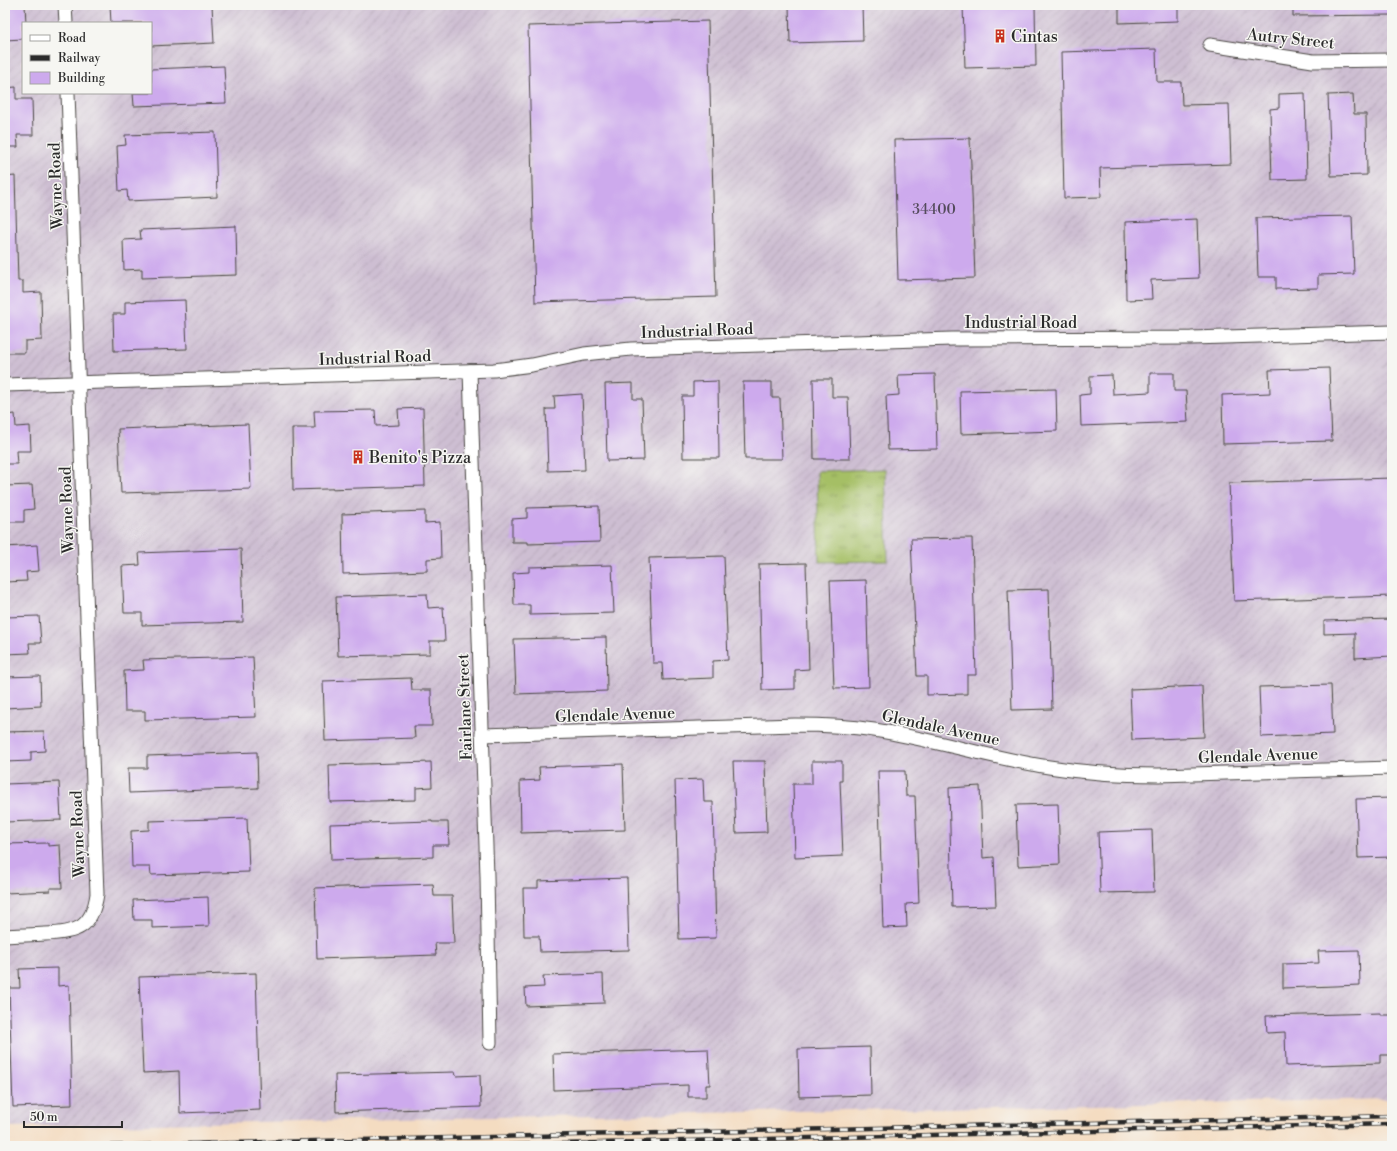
<svg xmlns="http://www.w3.org/2000/svg" width="1397" height="1151" viewBox="0 0 1397 1151" font-family="'Libre Bodoni',serif">
	<style>
		.industrial { fill: url(#industrial-furrows); fill-rule: evenodd }
		.grass { fill: url(#grass-tufts); stroke: #687548 }
		.building { fill: #cdaaed }
		.lines { fill: none; stroke-linecap: round; stroke-linejoin: round }
		.minor-casing { stroke: #494642; stroke-width: 15 }
		.minor { stroke: #fff; stroke-width: 13 }
		.rail-casing { stroke: #2b2b2b; stroke-width: 4.5 }
		.rail { stroke: #f6f6f2; stroke-width: 3; stroke-dasharray: 9; stroke-linecap: butt }
		.labels { text-anchor: middle; stroke-width: 3; stroke-linejoin: round; paint-order: stroke }
		.number-label { font-size: 14px; fill: #544b5c }
		.poi-label { font-size: 16px; fill: #2b2b2b; stroke: #f6f6f2; text-anchor: start }
		.street-label { font-size: 16px; fill: #2b2b2b; stroke: #f6f6f2 }
	</style>
	<defs>
		<pattern id="industrial-furrows" width="10" height="10" patternUnits="userSpaceOnUse"><rect width="10" height="10" fill="#cdbed2"/><path d="M-1 1l2-2M0 10L10 0M9 11l2-2" fill="none" stroke="#b0a3b4"/></pattern>
		<pattern id="grass-tufts" width="24" height="20" patternUnits="userSpaceOnUse"><rect width="24" height="20" fill="#a5bf65"/><path d="M3 7l-1-3M5 7V3M7 7l1-3M15 17l-1-3M17 17v-4M19 17l1-3" fill="none" stroke="#879b53"/></pattern>
	</defs>
	<rect width="100%" height="100%" fill="#f6f6f2"/>
	<filter id="ink" filterUnits="userSpaceOnUse"><feTurbulence type="fractalNoise" baseFrequency=".025" numOctaves="2"/><feDisplacementMap in="SourceGraphic" scale="8" xChannelSelector="R" yChannelSelector="G"/><feConvolveMatrix kernelMatrix="1 2 1 2 8 2 1 2 1" color-interpolation-filters="sRGB"/></filter>
	<filter id="wash" filterUnits="userSpaceOnUse"><feTurbulence type="fractalNoise" baseFrequency=".012" numOctaves="4" result="noise"/><feDisplacementMap in="SourceGraphic" scale="16" xChannelSelector="R" yChannelSelector="G"/><feGaussianBlur stdDeviation="0.9" result="paint"/><feColorMatrix in="noise" values="0 0 0 0 0 0 0 0 0 0 0 0 0 0 0 0 0 1.4 0 .05"/><feComposite in="paint" operator="in"/></filter>
	<g filter="url(#wash)">
		<rect width="100%" height="100%" fill="#f4dcc1"/>
		<path class="industrial" d="M5,5h1387v1094l-1387,28zM23,23h128v70h-128z"/>
		<polygon class="grass" points="885,469 888,561 819,562 817,471"/>
		<g id="blocks">
			<g class="building">
				<polygon points="5,5 25,5 26,23 23,23 23,39 5,40"/>
				<polygon points="110,5 212,5 214,43 151,46 151,23 111,23"/>
				<polygon points="789,5 862,5 863,41 790,43"/>
				<polygon points="963,5 1035,5 1036,66 965,68"/>
				<polygon points="1119,5 1178,5 1178,21 1119,23"/>
				<polygon points="1293,5 1392,5 1392,15 1293,16"/>
				<polygon points="708,21 716,297 535,302 528,26"/>
				<polygon points="1156,49 1157,82 1181,82 1182,105 1229,104 1231,164 1100,168 1101,197 1064,198 1061,52"/>
				<polygon points="224,66 226,103 134,106 133,93 151,93 151,69"/>
				<polygon points="16,87 16,99 32,99 33,135 17,135 18,147 5,147 5,88"/>
				<polygon points="1305,93 1307,179 1272,180 1270,109 1279,108 1279,94"/>
				<polygon points="1353,94 1354,114 1366,114 1367,175 1331,176 1328,95"/>
				<polygon points="215,132 217,197 128,201 127,190 119,191 117,146 126,145 125,135"/>
				<polygon points="970,138 975,278 898,280 894,140"/>
				<polygon points="15,176 18,281 23,281 23,293 41,292 42,340 25,341 25,353 5,353 5,177"/>
				<polygon points="1352,216 1354,274 1318,275 1318,288 1276,289 1276,277 1258,277 1256,218"/>
				<polygon points="1197,219 1199,278 1151,280 1152,299 1126,300 1125,222"/>
				<polygon points="236,226 237,275 142,278 142,269 124,270 123,240 141,239 140,230"/>
				<polygon points="185,300 187,349 114,351 113,314 125,314 125,302"/>
				<polygon points="1329,368 1332,441 1223,444 1222,395 1270,393 1269,370"/>
				<polygon points="1150,373 1174,373 1174,391 1186,391 1188,422 1081,426 1080,395 1090,394 1090,376 1112,375 1113,394 1150,392"/>
				<polygon points="935,374 937,449 888,450 886,396 899,395 898,375"/>
				<polygon points="813,379 832,379 832,397 848,397 850,459 814,459"/>
				<polygon points="718,381 719,458 683,458 682,396 693,396 693,382"/>
				<polygon points="743,382 772,382 772,398 780,398 782,459 745,459"/>
				<polygon points="633,383 633,399 642,399 644,460 607,461 605,384"/>
				<polygon points="1056,389 1057,431 961,434 960,391"/>
				<polygon points="582,394 585,470 548,471 546,409 555,409 554,396"/>
				<polygon points="423,408 425,486 293,490 292,428 315,428 314,411 375,410 376,426 399,425 398,409"/>
				<polygon points="15,414 16,427 30,426 31,451 16,451 17,464 5,464 5,415"/>
				<polygon points="248,424 251,489 121,493 118,429"/>
				<polygon points="1392,478 1392,596 1234,601 1229,483"/>
				<polygon points="32,485 34,509 24,510 24,522 5,522 5,486"/>
				<polygon points="599,506 600,542 528,544 528,542 512,542 512,519 527,518 527,508"/>
				<polygon points="425,511 425,523 440,522 441,558 427,559 427,571 343,574 342,514"/>
				<polygon points="972,538 976,675 967,675 967,694 927,695 927,676 917,676 911,539"/>
				<polygon points="37,545 39,571 26,572 27,581 5,582 5,547"/>
				<polygon points="241,549 243,622 142,625 142,613 124,613 122,566 140,565 139,553"/>
				<polygon points="724,556 728,660 713,661 713,678 663,680 662,663 653,663 649,558"/>
				<polygon points="806,563 809,669 795,670 795,689 762,690 759,564"/>
				<polygon points="612,565 614,613 530,615 530,605 514,605 513,573 529,572 529,567"/>
				<polygon points="866,580 869,687 834,688 830,581"/>
				<polygon points="1049,589 1052,709 1012,710 1008,590"/>
				<polygon points="427,594 428,608 443,607 445,641 430,641 430,654 338,656 336,597"/>
				<polygon points="39,616 41,643 29,643 30,653 5,654 5,617"/>
				<polygon points="1392,619 1392,656 1355,658 1355,633 1324,634 1324,621"/>
				<polygon points="606,637 607,691 516,694 514,639"/>
				<polygon points="253,657 256,717 145,720 145,711 125,711 124,671 144,670 143,660"/>
				<polygon points="40,676 41,706 5,708 5,677"/>
				<polygon points="411,678 412,690 431,690 432,726 414,726 415,738 325,741 323,681"/>
				<polygon points="1331,685 1333,734 1261,737 1259,687"/>
				<polygon points="1202,686 1204,737 1132,740 1130,689"/>
				<polygon points="44,731 45,751 31,752 31,761 5,762 5,732"/>
				<polygon points="257,752 258,788 129,793 128,768 147,768 147,756"/>
				<polygon points="733,761 765,761 767,832 736,833"/>
				<polygon points="812,761 842,761 842,781 840,781 843,856 795,858 793,784 812,784"/>
				<polygon points="431,762 432,787 416,788 416,800 330,802 329,765"/>
				<polygon points="623,764 625,830 521,833 520,781 540,780 539,767"/>
				<polygon points="878,771 905,771 906,796 915,796 919,903 906,904 907,927 883,928"/>
				<polygon points="703,779 704,802 713,802 716,938 679,939 675,780"/>
				<polygon points="59,782 61,820 5,822 5,784"/>
				<polygon points="980,786 983,858 994,857 996,906 952,907 949,788"/>
				<polygon points="1392,798 1392,857 1358,858 1356,799"/>
				<polygon points="1058,804 1060,864 1018,866 1016,805"/>
				<polygon points="247,818 249,872 151,875 150,867 132,867 131,831 149,830 149,821"/>
				<polygon points="432,821 432,822 448,822 449,845 433,845 433,857 331,860 330,824"/>
				<polygon points="1152,830 1154,892 1100,893 1098,832"/>
				<polygon points="48,843 48,846 60,845 62,888 50,888 50,891 5,893 5,844"/>
				<polygon points="627,878 629,950 540,952 539,936 524,936 523,888 538,888 538,881"/>
				<polygon points="433,884 434,896 452,896 454,943 435,943 436,955 317,959 315,888"/>
				<polygon points="208,897 209,926 152,928 152,920 134,920 133,900"/>
				<polygon points="1359,950 1360,985 1283,988 1283,964 1319,963 1318,951"/>
				<polygon points="58,968 58,986 69,985 72,1105 13,1107 9,988 20,988 19,969"/>
				<polygon points="256,973 260,1110 180,1113 179,1071 143,1073 139,977"/>
				<polygon points="603,974 604,1003 526,1006 525,988 544,987 543,976"/>
				<polygon points="1380,1013 1380,1015 1392,1015 1392,1055 1380,1055 1380,1063 1286,1066 1285,1032 1267,1033 1266,1016"/>
				<polygon points="870,1047 871,1095 799,1097 798,1049"/>
				<polygon points="708,1049 710,1085 706,1085 706,1097 688,1097 688,1085 554,1090 553,1054"/>
				<polygon points="455,1072 456,1076 480,1075 481,1107 336,1112 335,1075"/>
			</g>
		</g>
	</g>
	<g filter="url(#ink)">
		<use href="#blocks" fill-opacity="0" stroke="#494642" stroke-width="1"/>
		<g class="lines">
			<g class="minor-casing">
				<g id="minor">
					<polyline points="65,5 66,23"/>
					<polyline points="1210,45 1313,61 1392,60"/>
					<polyline points="470,371 487,876 490,1043"/>
					<polyline points="5,385 494,370 532,365 584,354 631,349 952,339 1191,338 1392,332"/>
					<path d="M482,735l313,-10c27,0 53,1 79,5 59,9 116,28 175,37 37,6 73,8 109,8l234,-7"/>
					<path d="M5,936c13,-1 27,-1 40,-2 32,-1 47,-6 52,-40l-29,-801"/>
				</g>
			</g>
			<use href="#minor" class="minor"/>
			<g class="rail-casing">
				<g id="rail">
					<polyline points="101,1146 1392,1116"/>
					<polyline points="471,1146 1392,1124"/>
				</g>
			</g>
			<use href="#rail" class="rail"/>
		</g>
	</g>
	<defs>
		<g id="building-bare" transform="scale(1.08)"><path d="M-4-6H4V6H1V3H-1V6H-4ZM-2.5-4.3h1.7v1.8h-1.7ZM.8-4.3h1.7v1.8H.8ZM-2.5-1h1.7V.8h-1.7ZM.8-1h1.7V.8H.8Z" fill="#c8321e" stroke="#f6f6f2" stroke-width="2.5" paint-order="stroke"/></g>
	</defs>
	<g fill-rule="evenodd">
		<use href="#building-bare" x="1000" y="36"/>
		<use href="#building-bare" x="358" y="457"/>
	</g>
	<g class="labels">
		<g class="number-label">
			<text x="934" y="214">34400</text>
		</g>
		<g class="poi-label">
			<text x="1011" y="42">Cintas</text>
			<text x="369" y="463">Benito's Pizza</text>
		</g>
		<g class="street-label">
			<text transform="translate(1291 38) rotate(6)" y="6">Autry Street</text>
			<text transform="translate(55 186) rotate(-92)" y="6">Wayne Road</text>
			<text x="1021" y="328">Industrial Road</text>
			<text transform="translate(697 330) rotate(-2)" y="6">Industrial Road</text>
			<text transform="translate(375 357) rotate(-2)" y="6">Industrial Road</text>
			<text transform="translate(66 510) rotate(-92)" y="6">Wayne Road</text>
			<text transform="translate(464 707) rotate(-92)" y="6">Fairlane Street</text>
			<text transform="translate(615 714) rotate(-2)" y="6">Glendale Avenue</text>
			<text transform="translate(941 727) rotate(12)" y="6">Glendale Avenue</text>
			<text transform="translate(1258 755) rotate(-2)" y="6">Glendale Avenue</text>
			<text transform="translate(77 834) rotate(-92)" y="6">Wayne Road</text>
		</g>
	</g>
	<rect width="1397" height="1151" fill="none" stroke="#f6f6f2" stroke-width="20"/>
	<rect x="22" y="22" width="130" height="72" fill="#f6f6f2" stroke="#a5a5a2"/>
	<rect x="30" y="35" width="20" height="6" fill="#ffffff" stroke="#a5a5a2"/>
	<text x="58" y="42" font-size="12" fill="#2b2b2b">Road</text>
	<rect x="30" y="55" width="20" height="6" fill="#2b2b2b" stroke="#a5a5a2"/>
	<text x="58" y="62" font-size="12" fill="#2b2b2b">Railway</text>
	<rect x="30" y="72" width="20" height="12" fill="#cdaaed" stroke="#a5a5a2"/>
	<text x="58" y="82" font-size="12" fill="#2b2b2b">Building</text>
	<path d="M24 1121v6h98v-6" fill="none" stroke="#2b2b2b" stroke-width="2"/>
	<text x="30" y="1121" font-size="12" fill="#2b2b2b" stroke="#f6f6f2" stroke-width="3" paint-order="stroke">50 m</text>
</svg>
